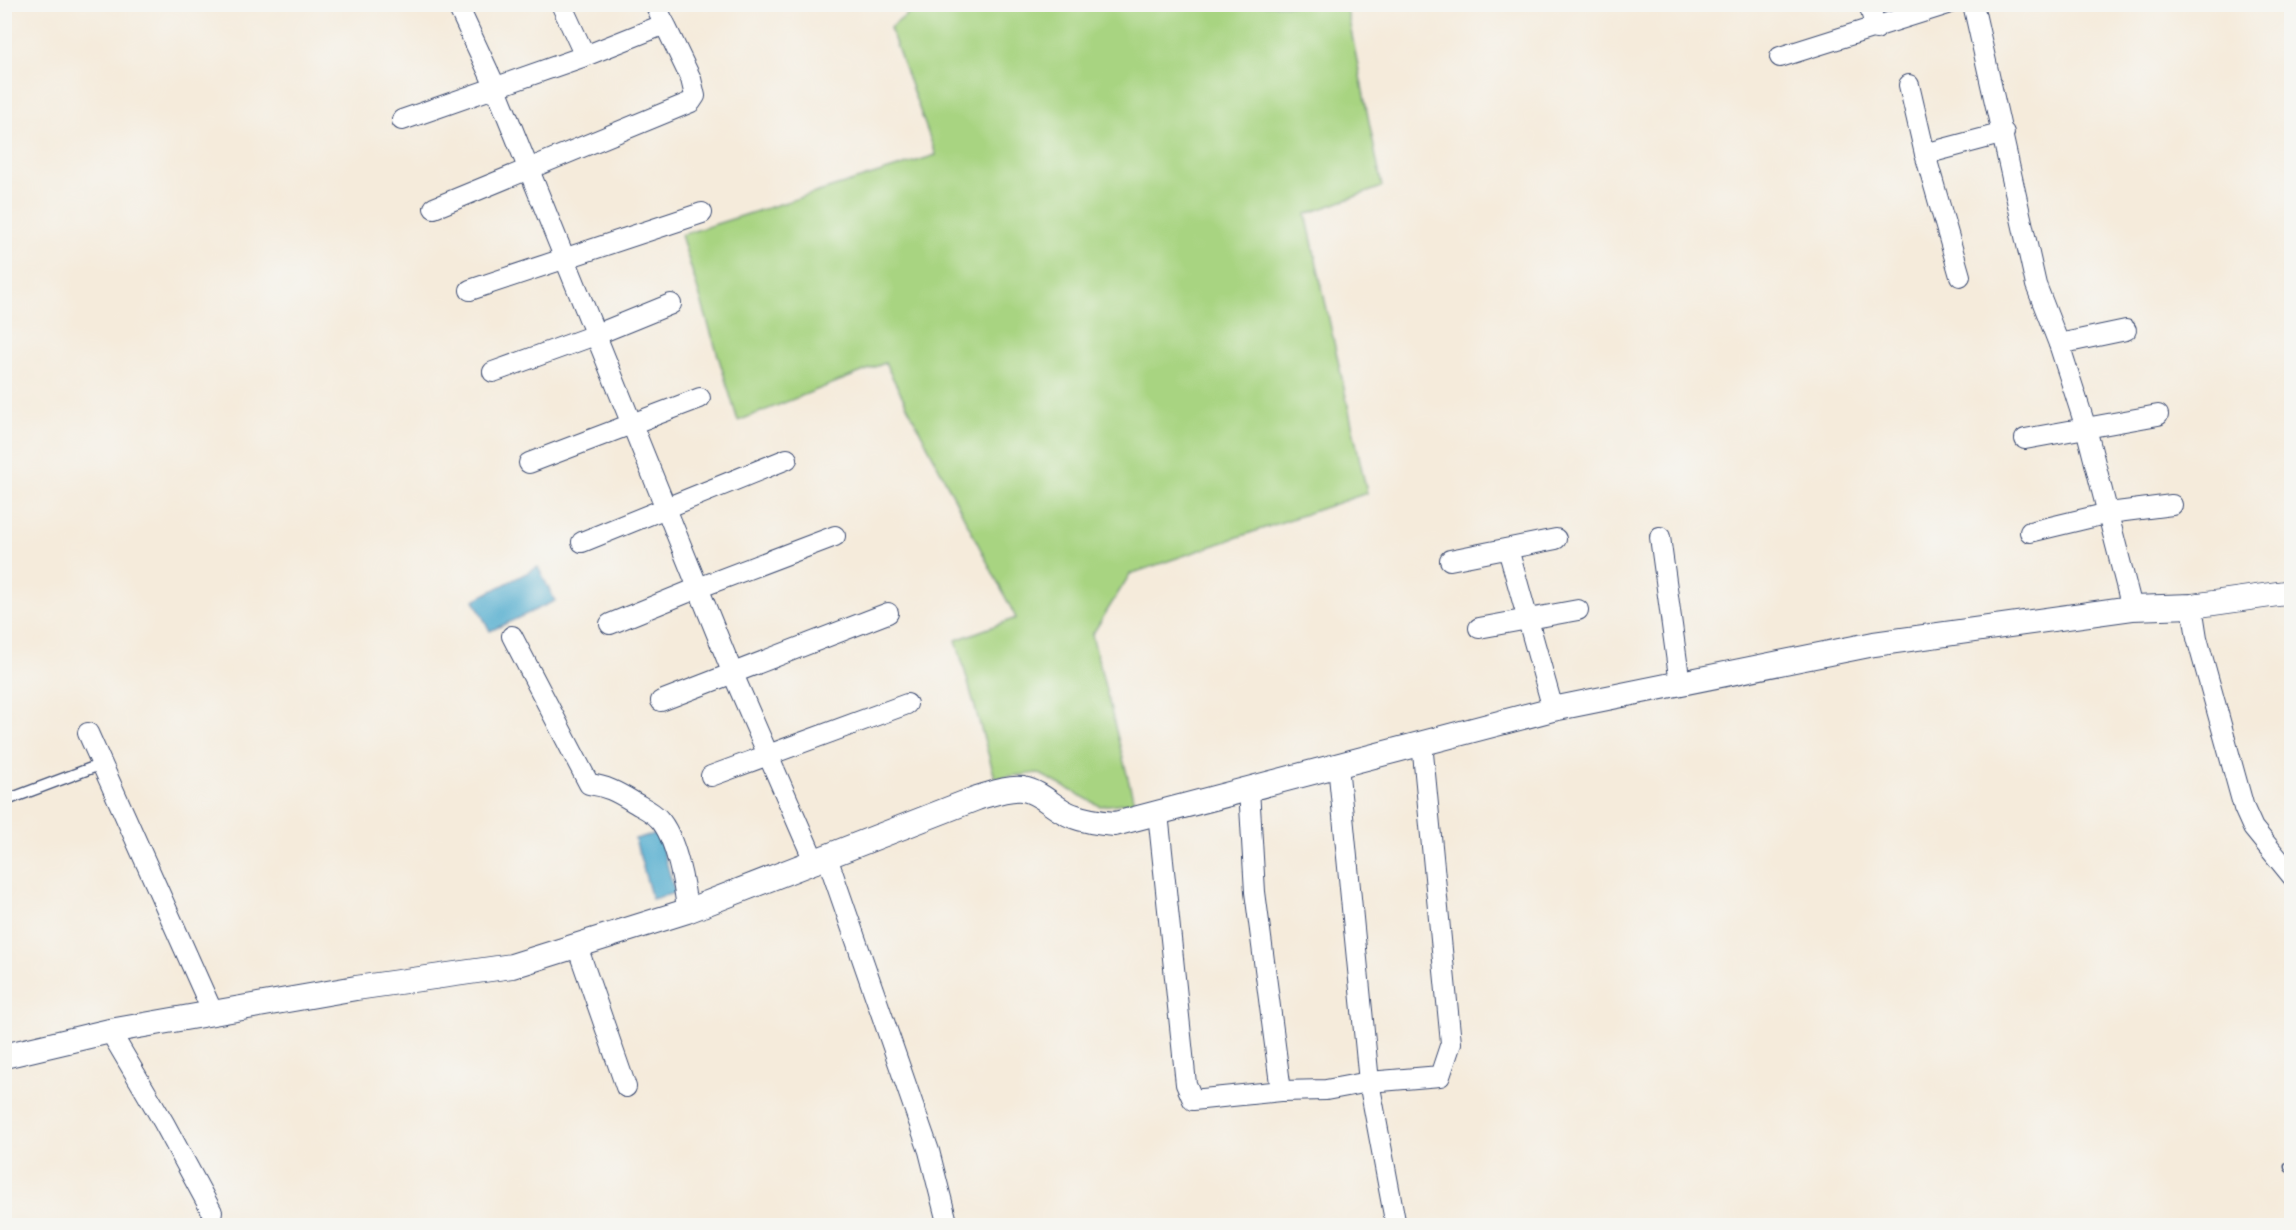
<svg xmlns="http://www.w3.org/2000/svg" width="2296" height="1230" viewBox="0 0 2296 1230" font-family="'Patrick Hand',sans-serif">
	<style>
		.grass { fill: #a8d481; stroke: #628270; stroke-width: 1.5 }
		.water { fill: #50abce; stroke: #366d96; stroke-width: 1.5 }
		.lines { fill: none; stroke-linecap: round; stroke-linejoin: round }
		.service-casing { stroke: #3c4b71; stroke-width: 13 }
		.minor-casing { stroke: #3c4b71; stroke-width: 22 }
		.tertiary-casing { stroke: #3c4b71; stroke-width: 26 }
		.service { stroke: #fff; stroke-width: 10 }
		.minor { stroke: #fff; stroke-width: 20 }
		.tertiary { stroke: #fff; stroke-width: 24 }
	</style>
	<rect width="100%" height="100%" fill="#f6f6f2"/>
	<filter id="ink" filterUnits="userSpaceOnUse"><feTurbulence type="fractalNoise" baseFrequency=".0167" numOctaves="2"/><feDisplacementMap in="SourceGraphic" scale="12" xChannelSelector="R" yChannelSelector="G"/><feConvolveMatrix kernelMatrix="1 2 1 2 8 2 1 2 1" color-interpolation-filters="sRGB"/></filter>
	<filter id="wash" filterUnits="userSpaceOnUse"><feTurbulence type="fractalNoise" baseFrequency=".008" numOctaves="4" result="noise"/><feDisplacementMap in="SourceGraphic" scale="24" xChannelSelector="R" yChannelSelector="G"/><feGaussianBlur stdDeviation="1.35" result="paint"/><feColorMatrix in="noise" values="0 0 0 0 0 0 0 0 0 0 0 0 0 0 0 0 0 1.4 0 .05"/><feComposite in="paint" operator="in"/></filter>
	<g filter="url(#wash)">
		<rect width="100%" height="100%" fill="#f5ebdb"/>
		<polygon class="grass" points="919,5 1346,5 1382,187 1306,214 1367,493 1130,574 1092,635 1134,802 1100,806 1038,773 995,778 956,640 1016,618 885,363 738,421 681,235 936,155 890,28"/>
		<g class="water">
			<polygon points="538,567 555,601 490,631 474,600"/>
			<polygon points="658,833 675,893 652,899 635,839"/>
		</g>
	</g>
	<g filter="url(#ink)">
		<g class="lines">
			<g class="service-casing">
				<g id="service">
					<polyline points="4,801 102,764"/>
					<polyline points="2290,1167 2292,1167"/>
				</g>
			</g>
			<g class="minor-casing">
				<g id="minor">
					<polyline points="457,4 495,86 733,674 815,863"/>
					<polyline points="561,4 585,56"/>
					<polyline points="1869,4 1876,29"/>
					<polyline points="1973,4 2036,285 2059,344 2086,428 2132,608"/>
					<polyline points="1780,57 1948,4"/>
					<polyline points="1909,85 1925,154 1960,276"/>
					<polyline points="402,120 585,56 665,24"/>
					<polyline points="1925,154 2004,133"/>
					<polyline points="434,208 691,102 695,96 691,79 655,4"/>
					<polyline points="470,290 702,213"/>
					<polyline points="2059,344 2126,330"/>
					<polyline points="493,372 595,335 671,304"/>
					<polyline points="2025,439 2158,415"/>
					<polyline points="529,463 700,398"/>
					<polyline points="2030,532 2109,513 2172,505"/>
					<polyline points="1660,537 1680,684"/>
					<polyline points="582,542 787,459"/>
					<polyline points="1508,549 1553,709"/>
					<polyline points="1450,560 1556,539"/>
					<polyline points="2192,606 2197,638 2244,808 2253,828 2292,876"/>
					<polyline points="610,624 698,588 835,536"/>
					<polyline points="1479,628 1578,610"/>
					<path d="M512,636l77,148c17,2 28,8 43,17 9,6 19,9 27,18 17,18 26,68 28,92"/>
					<polyline points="661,701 888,613"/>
					<polyline points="88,733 213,1013"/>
					<polyline points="1338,765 1369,1082 1396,1226"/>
					<polyline points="711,776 907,704"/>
					<polyline points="1249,789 1255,892 1281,1091"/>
					<polyline points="1158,813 1186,1084 1193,1100 1281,1091 1326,1090 1369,1082 1440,1076 1451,1043 1422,743"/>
					<polyline points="827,857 929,1151 948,1226"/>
					<polyline points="577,946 626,1087"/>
					<polyline points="110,1031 164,1123 212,1212"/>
				</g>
			</g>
			<g class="tertiary-casing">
				<path id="tertiary" d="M4,1056l106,-25 246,-43 156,-22 175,-55 290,-113c14,-4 31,-11 46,-9 19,3 32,21 50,27 13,5 28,7 42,8l438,-115 321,-65 258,-36 60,-2 100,-14"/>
			</g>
			<use href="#service" class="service"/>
			<use href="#minor" class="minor"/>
			<use href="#tertiary" class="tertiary"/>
		</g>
	</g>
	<rect width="2296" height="1230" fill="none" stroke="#f6f6f2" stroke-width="24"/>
</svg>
